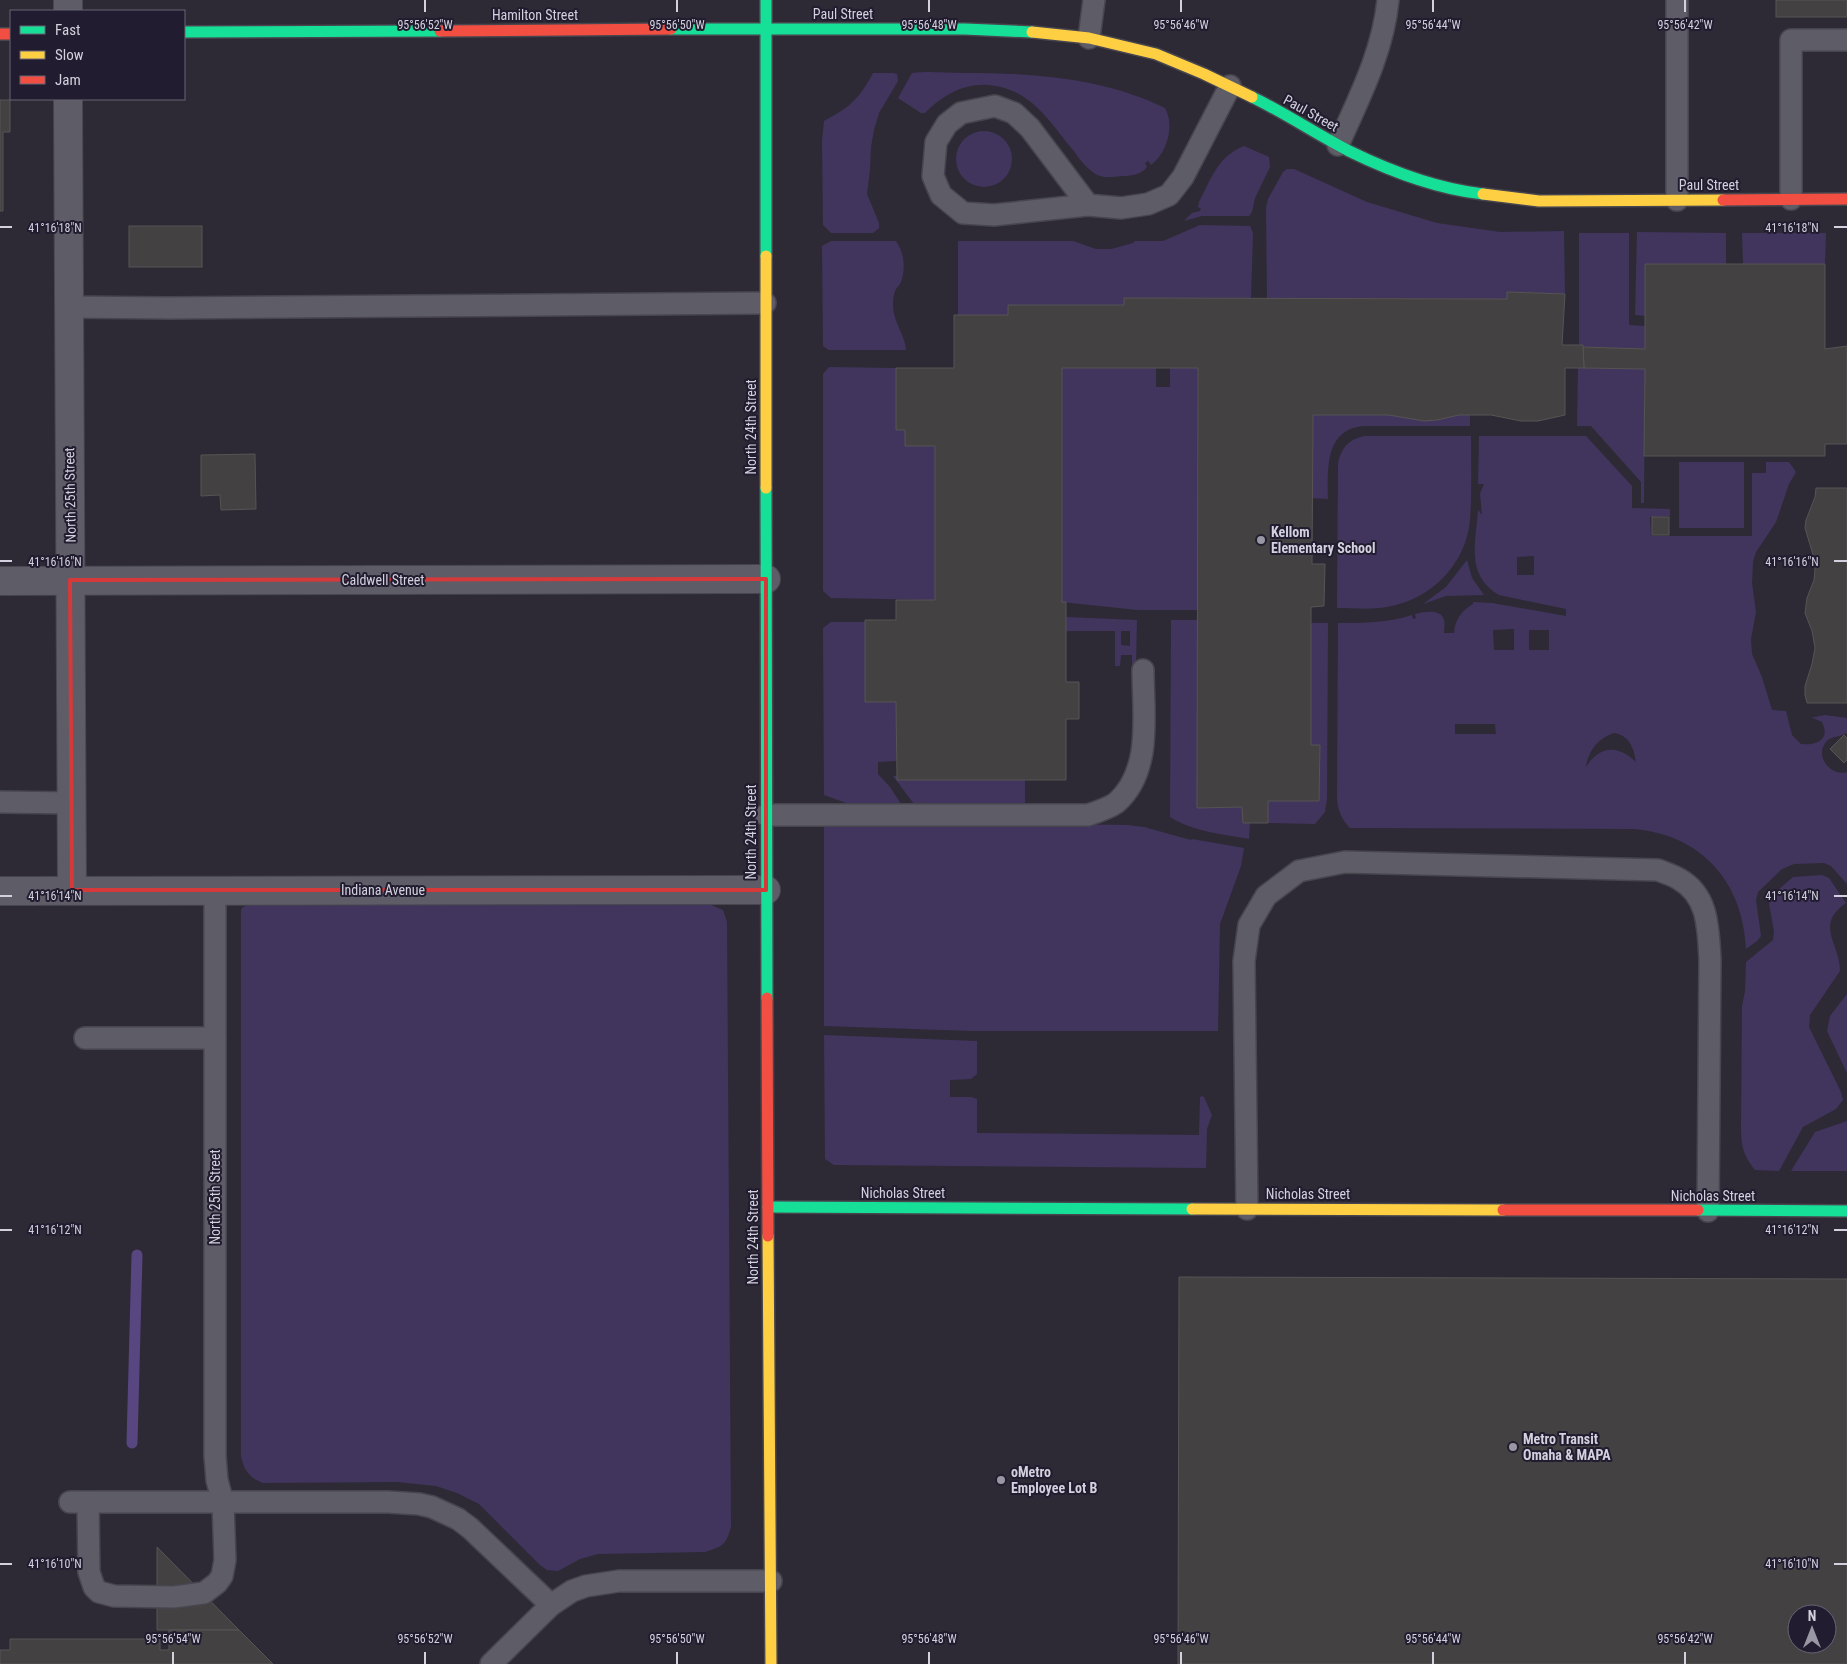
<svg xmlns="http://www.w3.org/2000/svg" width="1847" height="1664" viewBox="0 0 1847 1664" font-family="'Roboto Condensed',sans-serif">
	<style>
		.green { fill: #41355e; fill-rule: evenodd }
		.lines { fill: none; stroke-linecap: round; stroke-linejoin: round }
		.stream { stroke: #574680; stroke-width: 11 }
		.building { fill: #444142; stroke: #575454; fill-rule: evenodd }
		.lane-casing { stroke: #47454e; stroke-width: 24 }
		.street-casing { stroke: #47454e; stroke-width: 30 }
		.fast-casing { stroke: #47454e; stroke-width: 14 }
		.slow-casing { stroke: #47454e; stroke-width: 14 }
		.jam-casing { stroke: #47454e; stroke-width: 14 }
		.lane { stroke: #5e5c66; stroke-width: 21 }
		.street { stroke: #5e5c66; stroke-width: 28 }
		.fast { stroke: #16e098; stroke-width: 11 }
		.slow { stroke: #ffcf43; stroke-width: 11 }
		.jam { stroke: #f24e42; stroke-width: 11 }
		.marked { fill: none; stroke: #d6393a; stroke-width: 4; stroke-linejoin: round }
		.ticks { fill: none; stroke: #d3d1de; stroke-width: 2 }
		.poi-dot { fill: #9997a3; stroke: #211c2f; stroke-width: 2 }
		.labels { text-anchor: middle; stroke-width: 4; stroke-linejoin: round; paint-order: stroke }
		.street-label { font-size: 14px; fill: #d3d1de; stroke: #211c2f }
		.poi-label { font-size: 14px; font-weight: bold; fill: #d3d1de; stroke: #211c2f; text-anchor: start }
		.ticks-label { font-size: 12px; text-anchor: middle; fill: #d3d1de; stroke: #211c2f; stroke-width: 4; stroke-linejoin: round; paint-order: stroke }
	</style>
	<rect width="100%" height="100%" fill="#2d2a35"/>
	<g class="green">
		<path d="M873,73h20l4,1 1,7 -19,32 -5,17 -3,17 -1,23 -3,24 12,29v5l-6,5h-42l-8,-8 -1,-84 2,-20c4,-3 10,-5 14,-8 16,-9 27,-24 35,-40z"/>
		<path d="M912,73c16,-2 34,0 50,0 69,0 140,4 203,35 10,18 2,45 -14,57l-3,-4 -3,2 2,4c-5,7 -15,9 -24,9 -10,1 -21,3 -29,-3 -9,-6 -15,-15 -21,-23 -25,-30 -42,-61 -84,-65 -26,-2 -47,11 -64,28h-4l-23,-15z"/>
		<circle cx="984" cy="159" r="28"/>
		<path d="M1244,146l25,11 1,10 -15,31 -3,14 -3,4h-47l-18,5 8,-8 8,-2 1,-2 -3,-2 1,-5c12,-23 19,-46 45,-56z"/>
		<polygon points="1287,169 1294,169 1367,202 1437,223 1500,232 1564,231 1565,294 1507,292 1507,299 1267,298 1266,208 1268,199 1283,172"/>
		<polygon points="1200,225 1250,226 1253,233 1251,298 1125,298 1124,305 1008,315 958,315 958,241 1073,241 1096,249 1111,249 1133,243 1135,241 1163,241"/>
		<polygon points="1637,232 1726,233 1726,264 1645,264 1645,316 1635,315"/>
		<polygon points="1579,233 1629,233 1629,325 1645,326 1645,349 1583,347 1583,345 1579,345"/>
		<polygon points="1742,233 1826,233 1825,264 1743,264"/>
		<path d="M831,241h65c8,12 10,26 5,41 -1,3 -5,6 -6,9 -2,5 -2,11 -2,16 1,16 12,28 13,43h-77l-6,-4 -1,-100z"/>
		<polygon points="829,367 896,368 905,430 935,446 935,600 831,598 823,591 823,374"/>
		<polygon points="1126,367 1156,368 1156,387 1170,387 1170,368 1198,368 1197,610 1137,610 1062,602 1062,368"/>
		<polygon points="1578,368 1645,369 1644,503 1641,503 1641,482 1591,426 1577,426"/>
		<path d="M1313,415h76l35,6 13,-1 22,-5h11v11h-107c-39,4 -35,44 -35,73l-16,-1z"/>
		<path d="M1364,436h107c0,28 1,57 -1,84 -4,45 -40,80 -83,87 -16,3 -34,1 -50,1l1,-144c3,-16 10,-24 26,-28z"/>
		<path d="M1479,436h107l46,50v22l38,1v7l-20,1 1,19h101v-63h14v-11h23l7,10 -7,12 -13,38 -20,30 -3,10 -1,21 4,29 -5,27 1,15 10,23 10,33 14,1 6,24 9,9c15,2 30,-4 21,-22l-9,-4h-3l15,-3 22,3v15c-6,4 -17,3 -21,9 -12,14 5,35 21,30v112l-16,-18 -7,-3 -30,1 -12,5 -24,23 -2,8 5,36 -4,5 -11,8c-3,-67 -44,-114 -112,-120l-284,-1c-8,-8 -12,-17 -13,-29l1,-176c27,0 48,0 74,-8l1,4 3,-1 -1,-4c8,-2 26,-6 29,6 1,4 0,9 0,13h10c1,-13 7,-22 19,-29v-2l19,1 74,13v-7l-67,-14c-34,-20 -23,-52 -21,-85l4,5 -2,-21 4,-10h-6zM1534,556v19h-17v-18zM1514,629v21h-20l-1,-20zM1529,630h20v20h-20zM1455,724h40l1,10h-41zM1614,733c15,2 20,15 22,29 -18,-17 -36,-17 -50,5 2,-16 12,-29 28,-34z"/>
		<rect x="1679" y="462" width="65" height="66"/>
		<polygon points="1467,560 1472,578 1484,595 1446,596 1423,604 1446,587"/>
		<path d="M1066,617l71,3 -1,44 -4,2v-11h-11l-1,11h-5v-35h-49zM1121,631h9v15l-9,-1z"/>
		<path d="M1171,620h26v188l45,-1 1,16h7l-1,16c-27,-5 -55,-7 -79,-22z"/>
		<polygon points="831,622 865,622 896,702 896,761 878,762 878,774 890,787 901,804 849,804 824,795 823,628"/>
		<polygon points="1311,623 1328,623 1327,799 1325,812 1315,824 1268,823 1268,801 1319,801 1320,746 1311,745"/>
		<polygon points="893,776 897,776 897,780 1025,780 1025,803 1022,804 914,804"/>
		<polygon points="824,821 1127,825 1144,827 1191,840 1192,839 1244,848 1241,866 1220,924 1218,1031 972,1031 824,1026"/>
		<path d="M1822,875l7,3 17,25c-32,22 -6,40 -6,68l-30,44 -1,12 32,65 2,8 -7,9 -33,18 -24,44 -24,-1c-11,-14 -13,-21 -14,-39l1,-125 3,-15 1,-29 27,-22 1,-9 -5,-27 2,-8 22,-19z"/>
		<path d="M367,903l344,2 12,5 4,12 4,605c-5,18 -8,19 -26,25l-107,2 -18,5 -22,12 -11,-1 -7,-5 -61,-61 -22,-11 -21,-7 -39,-4 -134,1c-14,-5 -19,-13 -22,-27v-546l2,-3 6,-2z"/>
		<polygon points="1847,994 1847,1073 1827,1031 1830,1016"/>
		<polygon points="824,1035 977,1041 977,1074 971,1079 950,1080 950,1097 971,1097 977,1099 977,1133 1199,1135 1200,1097 1202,1096 1204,1097 1212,1115 1207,1129 1206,1168 834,1165 825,1159"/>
		<polygon points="1847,1121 1847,1171 1791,1171 1815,1132"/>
	</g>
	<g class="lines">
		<polyline class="stream" points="132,1443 137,1255"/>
	</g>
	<g class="building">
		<rect x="1776" y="0" width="71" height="17"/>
		<polygon points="0,100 10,100 10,132 3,132 3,211 0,211"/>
		<rect x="129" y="226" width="73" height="41"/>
		<polygon points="1645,264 1825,264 1825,349 1847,346 1847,444 1825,444 1825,456 1644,456 1645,369 1584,368 1583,347 1645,349"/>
		<polygon points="1507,292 1565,294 1562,345 1583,345 1584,368 1565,368 1565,415 1538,421 1521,421 1491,415 1459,415 1437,420 1424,421 1389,415 1313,415 1312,564 1325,564 1324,606 1311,607 1311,745 1320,745 1319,801 1268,801 1268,823 1243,823 1242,807 1197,808 1198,368 1062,368 1062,602 1066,602 1066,682 1079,682 1079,719 1066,719 1066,780 897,780 896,702 865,702 865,620 896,620 896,600 935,600 935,446 905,446 905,430 896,430 896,368 954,368 954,315 1008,315 1008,305 1124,305 1124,298 1507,299"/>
		<polygon points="255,454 256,509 221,510 220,495 201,496 201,455"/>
		<polygon points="1816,488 1847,488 1847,703 1807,703 1805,695 1805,686 1812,664 1815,648 1812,631 1805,613 1807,598 1814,580 1815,569 1814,558 1805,528 1806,520 1815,497"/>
		<rect x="1652" y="517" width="17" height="18"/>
		<polygon points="1844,735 1847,738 1847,760 1844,763 1830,749"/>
		<path d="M1179,1277l668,2v385h-669zM1797,1614h30v30h-30z"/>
		<polygon points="157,1547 239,1630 157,1630"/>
		<polygon points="169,1630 239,1630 273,1664 0,1664 0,1650 10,1650 10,1639 160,1639 160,1650 169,1650"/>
	</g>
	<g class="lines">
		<g class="lane-casing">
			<g id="lane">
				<polyline points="1089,38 1094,0"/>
				<path d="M1338,145c21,-47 45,-93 50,-145"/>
				<polyline points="1791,199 1791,40 1847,40"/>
				<polyline points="1677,200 1677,0"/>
				<polyline points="1088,205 1030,128 1014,113 995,106 961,113 947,124 936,142 933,176 941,195 963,213 994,215 1088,205 1121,208 1148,204 1169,195 1183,177 1230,86"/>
				<polyline points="68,307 170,308 765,303"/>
				<polyline points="0,802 71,803"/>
				<path d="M766,815h322c9,-3 21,-7 28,-12 37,-32 27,-90 27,-133"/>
				<polyline points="85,1038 215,1038"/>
				<path d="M1247,1209l-3,-248 5,-36 17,-29 33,-25 46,-9 313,8c7,3 15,5 21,9 30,17 29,50 31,80l-2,252"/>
				<polyline points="70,1502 388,1502 419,1504 432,1507 458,1519 470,1528 551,1605"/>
				<polyline points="88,1502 89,1572 94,1587 99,1592 114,1596 174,1597 204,1593 217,1583 222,1576 225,1560 223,1503 217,1480 215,1456 215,890"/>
				<polyline points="491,1664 551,1605 572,1591 586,1586 619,1581 771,1581"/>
			</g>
		</g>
		<g class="street-casing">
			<g id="street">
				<polyline points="68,0 68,11"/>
				<polyline points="68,99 72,890"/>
				<polyline points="0,581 766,579"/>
				<polyline points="0,891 766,890"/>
			</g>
		</g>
		<g class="fast-casing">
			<g id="fast">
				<polyline points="766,0 766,256"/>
				<polyline points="671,29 965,29 1032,32"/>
				<polyline points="184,32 440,31"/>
				<path d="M1252,97c33,16 64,37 97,54 41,20 88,38 134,43"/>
				<polyline points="766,488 767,998"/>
				<polyline points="768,1207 1192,1209"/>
				<polyline points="1698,1210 1847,1211"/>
			</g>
		</g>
		<g class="slow-casing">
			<g id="slow">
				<polyline points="1032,32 1089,38 1156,54 1204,74 1252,97"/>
				<polyline points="1483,194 1539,201 1723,200"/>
				<polyline points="766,256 766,488"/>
				<polyline points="1192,1209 1503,1210"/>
				<polyline points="768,1236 771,1664"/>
			</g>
		</g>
		<g class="jam-casing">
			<g id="jam">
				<polyline points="440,31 671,29"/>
				<polyline points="0,34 11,34"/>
				<polyline points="1723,200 1847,199"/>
				<polyline points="767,998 768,1236"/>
				<polyline points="1503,1210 1698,1210"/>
			</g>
		</g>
		<use href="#lane" class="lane"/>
		<use href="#street" class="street"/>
		<use href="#fast" class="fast"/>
		<use href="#slow" class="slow"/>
		<use href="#jam" class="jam"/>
	</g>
	<path class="marked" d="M766,579v311h-694l-2,-310z"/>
	<path class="ticks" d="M425,0v12M677,0v12M929,0v12M1181,0v12M1433,0v12M1685,0v12M0,227h12M1834,227h13M0,561h12M1834,561h13M0,896h12M1834,896h13M0,1230h12M1834,1230h13M0,1564h12M1834,1564h13M173,1652v12M425,1652v12M677,1652v12M929,1652v12M1181,1652v12M1433,1652v12M1685,1652v12"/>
	<g class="poi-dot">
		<circle cx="1261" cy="540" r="5"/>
		<circle cx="1513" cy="1447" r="5"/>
		<circle cx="1001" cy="1480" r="5"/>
	</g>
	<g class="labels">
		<g class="street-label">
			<text x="843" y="19">Paul Street</text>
			<text x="535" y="20">Hamilton Street</text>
			<text transform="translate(1311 113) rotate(29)" y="5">Paul Street</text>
			<text x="1709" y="190">Paul Street</text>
			<text transform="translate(751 427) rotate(-90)" y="5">North 24th Street</text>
			<text transform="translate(70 495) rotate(-91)" y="5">North 25th Street</text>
			<text x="383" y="585">Caldwell Street</text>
			<text transform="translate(751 832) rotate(-90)" y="5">North 24th Street</text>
			<text x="383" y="895">Indiana Avenue</text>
			<text x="903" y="1198">Nicholas Street</text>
			<text x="1308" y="1199">Nicholas Street</text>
			<text x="1713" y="1201">Nicholas Street</text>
			<text transform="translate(215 1197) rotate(-90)" y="5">North 25th Street</text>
			<text transform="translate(753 1237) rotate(-90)" y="5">North 24th Street</text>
		</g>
		<g class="poi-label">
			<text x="1271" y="537">Kellom<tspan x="1271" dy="16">Elementary School</tspan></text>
			<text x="1523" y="1444">Metro Transit<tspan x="1523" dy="16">Omaha &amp; MAPA</tspan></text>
			<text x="1011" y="1477">oMetro<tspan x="1011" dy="16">Employee Lot B</tspan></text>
		</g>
	</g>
	<g class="ticks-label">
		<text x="425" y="29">95°56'52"W</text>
		<text x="677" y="29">95°56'50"W</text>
		<text x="929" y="29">95°56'48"W</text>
		<text x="1181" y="29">95°56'46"W</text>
		<text x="1433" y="29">95°56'44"W</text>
		<text x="1685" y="29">95°56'42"W</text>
		<text x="55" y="232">41°16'18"N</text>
		<text x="1792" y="232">41°16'18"N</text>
		<text x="55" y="566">41°16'16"N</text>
		<text x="1792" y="566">41°16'16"N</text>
		<text x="55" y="900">41°16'14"N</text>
		<text x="1792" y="900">41°16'14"N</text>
		<text x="55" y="1234">41°16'12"N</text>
		<text x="1792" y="1234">41°16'12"N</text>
		<text x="55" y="1568">41°16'10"N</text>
		<text x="1792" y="1568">41°16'10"N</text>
		<text x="173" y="1643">95°56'54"W</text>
		<text x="425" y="1643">95°56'52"W</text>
		<text x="677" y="1643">95°56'50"W</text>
		<text x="929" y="1643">95°56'48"W</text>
		<text x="1181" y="1643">95°56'46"W</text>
		<text x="1433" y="1643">95°56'44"W</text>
		<text x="1685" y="1643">95°56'42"W</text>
	</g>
	<rect x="10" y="10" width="175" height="90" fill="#211c2f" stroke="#686475"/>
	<rect x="20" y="26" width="25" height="8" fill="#16e098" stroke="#686475"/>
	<text x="55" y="35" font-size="15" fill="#d3d1de">Fast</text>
	<rect x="20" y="51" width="25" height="8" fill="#ffcf43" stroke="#686475"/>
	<text x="55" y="60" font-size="15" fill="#d3d1de">Slow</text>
	<rect x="20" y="76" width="25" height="8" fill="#f24e42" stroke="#686475"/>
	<text x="55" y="85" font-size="15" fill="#d3d1de">Jam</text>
	<g transform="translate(1812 1629)"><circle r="24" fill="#211c2f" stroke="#686475"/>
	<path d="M0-4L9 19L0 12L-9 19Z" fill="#9997a3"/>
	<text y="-8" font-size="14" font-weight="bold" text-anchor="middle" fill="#d3d1de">N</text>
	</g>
</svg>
